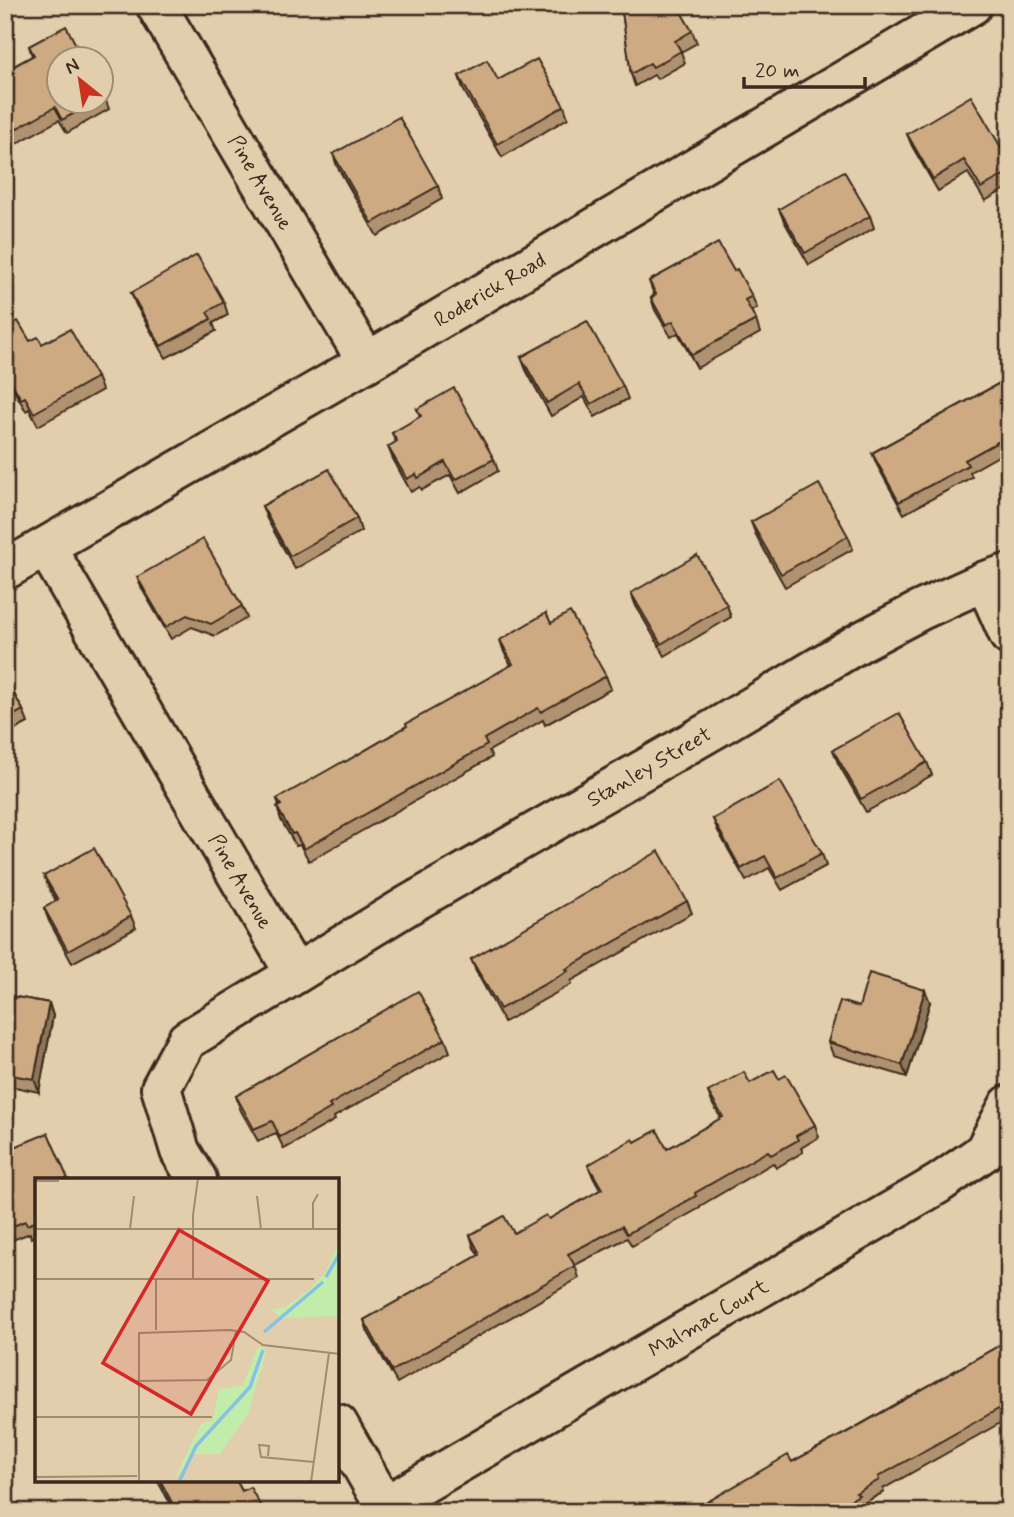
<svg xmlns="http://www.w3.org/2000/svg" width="1014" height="1517" viewBox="0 0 1014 1517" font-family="Mynerve,sans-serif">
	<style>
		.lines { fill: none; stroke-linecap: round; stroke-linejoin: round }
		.street-casing { stroke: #3b2a1e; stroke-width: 44 }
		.street { stroke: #e2ceac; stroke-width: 38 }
		.wall { fill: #b19270; stroke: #3b2a1e; stroke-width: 2 }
		.shaded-wall { fill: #90775b; stroke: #3b2a1e; stroke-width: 2 }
		.building { fill: #ceaa82; stroke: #3b2a1e; stroke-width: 2 }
		.labels { text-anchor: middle; stroke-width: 6; stroke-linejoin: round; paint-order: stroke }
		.street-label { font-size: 21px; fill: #3b2a1e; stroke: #e2ceac }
		.inset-river { fill: none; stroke: #85c2e5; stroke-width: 3.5 }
		.inset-road { fill: none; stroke: #9f8c73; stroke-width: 2 }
		.view { fill: #d62828; fill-opacity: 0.15; stroke: #d62828; stroke-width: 3.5 }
		.inset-edge { fill: none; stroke: #3b2a1e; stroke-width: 3.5 }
	</style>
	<rect width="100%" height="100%" fill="#e2ceac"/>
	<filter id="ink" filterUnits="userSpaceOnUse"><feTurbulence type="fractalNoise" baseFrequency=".0143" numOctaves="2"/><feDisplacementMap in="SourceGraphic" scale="14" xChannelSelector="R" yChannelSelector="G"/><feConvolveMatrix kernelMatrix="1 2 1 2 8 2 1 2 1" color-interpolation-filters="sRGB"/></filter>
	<g filter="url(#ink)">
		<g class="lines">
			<g class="street-casing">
				<g id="street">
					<path id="s1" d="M156,5l211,357"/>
					<path id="s2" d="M46,547l249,427"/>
					<path id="s3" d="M5,570l362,-208 605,-357"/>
					<polyline points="985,581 1009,635"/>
					<path id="s4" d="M197,1179l-17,-28 -19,-63 26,-48 223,-136 306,-176 146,-87 59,-31 64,-29 24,-8"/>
					<polyline points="338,1424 388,1512"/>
					<path id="s5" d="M385,1506l553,-322 46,-32 25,-47"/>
				</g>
			</g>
			<use href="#street" class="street"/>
		</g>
		<g class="wall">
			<polygon points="621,5 692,31 697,43 681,52 685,63 657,79 654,75 635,86 631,74"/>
			<polygon points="29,46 60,102 102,102 102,90 109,109 67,133 59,120 5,150 5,71 32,56"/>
			<polygon points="459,76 564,106 568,118 502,157 463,89"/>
			<polygon points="907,134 1009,161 1009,187 985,201 968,173 938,191 912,146"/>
			<polygon points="333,154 438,186 442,199 377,236 337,166"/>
			<polygon points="779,209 870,216 874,228 809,265 784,221"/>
			<polygon points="734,271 752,296 757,308 751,311 756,320 760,333 697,368 678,333 671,337 655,310 651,298 654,295 649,281"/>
			<polygon points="131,293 224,302 228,315 213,323 216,331 166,358 136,305"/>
			<polygon points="5,328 30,341 42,344 97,377 102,390 38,426 29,409 26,411 5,375"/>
			<polygon points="521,357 623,386 628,399 595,417 584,397 551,416 526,370"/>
			<polygon points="1009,378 1009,450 970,472 972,477 904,514 877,465 872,453"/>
			<polygon points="417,409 494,459 498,471 460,493 450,475 422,490 420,487 411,492 393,459 388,447 396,442 392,433 420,417"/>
			<polygon points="262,506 357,518 361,531 295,569 267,519"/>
			<polygon points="751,522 848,536 853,549 785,587 756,535"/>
			<polygon points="137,577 242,606 247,618 215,636 192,627 171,639 142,589"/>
			<polygon points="631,593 727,605 731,617 665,656 636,606"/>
			<polygon points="551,623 606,676 611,689 545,725 543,720 489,751 492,757 309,861 300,845 296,846 281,820 277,807 279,806 277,799 345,762 511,665 504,652 500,640"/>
			<polygon points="5,678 23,710 28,723 5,735"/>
			<polygon points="833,750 927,762 932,775 866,812 838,763"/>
			<polygon points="713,819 822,853 826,866 782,890 769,868 746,881 718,831"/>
			<polygon points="44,876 131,916 136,928 72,963 49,921 44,908 56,901 49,888"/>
			<polygon points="687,901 692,913 571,981 572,984 504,1022 476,971 471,959"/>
			<polygon points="5,995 49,1003 53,1016 39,1092 5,1085"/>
			<polygon points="930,1002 907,1077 833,1055 828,1042 859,1007"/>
			<polygon points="445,1039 450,1052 334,1117 335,1120 284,1149 276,1133 258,1141 240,1109 236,1096"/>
			<polygon points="779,1079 815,1125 819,1137 801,1148 803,1152 776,1168 773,1163 700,1206 700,1208 632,1246 627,1238 575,1265 579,1278 397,1383 368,1332 364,1320 479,1255 474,1248 470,1235 514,1233 549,1219 600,1190 593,1177 588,1165 635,1142 667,1149 721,1118 713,1105 708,1092 750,1083"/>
			<polygon points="5,1151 37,1179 37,1235 31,1238 30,1233 10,1241 5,1229 5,1188 9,1186 5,1178"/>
			<polygon points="1009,1340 1009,1418 883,1489 884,1492 862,1504 864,1508 856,1512 699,1512 697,1508 792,1462 851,1430"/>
			<polygon points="157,1480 236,1480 242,1491 264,1512 175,1512"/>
		</g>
		<g class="shaded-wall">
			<polygon points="925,990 930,1002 907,1077 902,1065"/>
			<polygon points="49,1003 53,1016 39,1092 34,1079"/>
		</g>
		<g class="building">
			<polygon points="621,5 677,5 692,31 675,41 681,51 653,67 650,63 631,74"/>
			<polygon points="66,26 84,60 60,60 60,102 95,102 62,120 55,107 5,135 5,71 34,55 29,46"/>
			<polygon points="537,59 564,106 497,144 459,76 487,60 498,80"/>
			<polygon points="971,96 1009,161 1009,172 981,188 964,160 933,179 907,134"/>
			<polygon points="399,117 438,186 372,223 333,154"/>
			<polygon points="844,171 870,216 805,253 779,209"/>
			<polygon points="718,243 734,271 737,269 752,296 745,300 756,320 692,355 673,321 666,325 651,298 656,294 649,281"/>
			<polygon points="197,255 224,302 207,312 211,319 161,346 131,293"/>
			<polygon points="18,321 30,341 38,337 42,344 70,329 97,377 34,413 25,397 21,399 5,371 5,328"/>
			<polygon points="587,321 623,386 591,404 579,384 547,403 521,357"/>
			<polygon points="1009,378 1009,436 965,460 968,465 899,502 872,453"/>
			<polygon points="454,388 494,459 455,480 445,462 418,478 416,474 407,479 388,447 397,441 392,433 421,416 417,409"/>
			<polygon points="329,469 357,518 290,556 262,506"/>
			<polygon points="819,484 848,536 781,574 751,522"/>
			<polygon points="203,539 242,606 211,624 187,615 166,627 137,577"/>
			<polygon points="697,555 727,605 661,644 631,593"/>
			<polygon points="570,612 606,676 541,712 538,708 484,739 487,745 304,849 295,833 292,834 277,807 281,805 277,799 344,761 345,762 407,726 406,724 513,664 500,640 546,613 551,623"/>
			<polygon points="5,678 23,710 5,720"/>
			<polygon points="899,713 927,762 861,799 833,750"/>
			<polygon points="780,781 822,853 777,878 765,856 741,869 713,819"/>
			<polygon points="94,848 131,916 68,951 44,908 58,900 44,876"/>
			<polygon points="659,851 687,901 566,969 568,971 500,1009 471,959"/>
			<polygon points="869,973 925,990 902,1065 828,1042 840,1001 859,1007"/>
			<polygon points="418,991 445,1039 329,1105 331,1108 280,1137 272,1121 254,1129 236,1096"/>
			<polygon points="5,995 49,1003 34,1079 5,1074"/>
			<polygon points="774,1070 779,1079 786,1075 815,1125 796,1136 798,1140 771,1155 768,1151 695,1193 696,1196 627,1234 622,1226 568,1254 575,1266 392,1371 364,1320 479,1255 478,1252 479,1252 470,1235 504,1216 514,1233 546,1215 549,1219 602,1189 588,1165 633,1139 635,1142 657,1130 667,1149 723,1117 708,1092 744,1072 750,1083"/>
			<polygon points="48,1133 68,1179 37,1179 37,1221 27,1225 25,1221 6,1229 5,1188 9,1186 5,1176 5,1151"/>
			<polygon points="1009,1340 1009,1403 878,1477 879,1480 856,1493 859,1495 830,1512 699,1512 697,1508 788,1455 792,1462 851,1430"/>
			<polygon points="160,1480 236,1480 242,1491 250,1487 264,1512 177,1512"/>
		</g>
	</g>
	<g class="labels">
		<g class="street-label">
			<text dy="7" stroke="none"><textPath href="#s1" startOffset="206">Pine Avenue</textPath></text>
			<text dy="7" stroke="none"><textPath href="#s3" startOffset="560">Roderick Road</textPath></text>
			<text dy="7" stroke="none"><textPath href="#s4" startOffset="690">Stanley Street</textPath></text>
			<text dy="7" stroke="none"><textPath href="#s2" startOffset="387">Pine Avenue</textPath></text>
			<text dy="7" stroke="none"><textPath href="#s5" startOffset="374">Malmac Court</textPath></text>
		</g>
	</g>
	<g transform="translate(35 1178)">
		<rect width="304" height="304" fill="#e2ceac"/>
		<path d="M304,65v73l-56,2 -12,-8 16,-4 23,-17 15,-16zM223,169l9,2 -19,65 -28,40h-26l-21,28 28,-58 12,-4 6,-31 24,-4z" fill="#c1eca9"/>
		<path class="inset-river" d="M291,99l14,-24M229,154l59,-50M144,304l17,-36 54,-59 13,-37"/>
		<path class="inset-road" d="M0,3h24M222,18l4,33M0,51h303M95,51l4,-33M278,51v-26l5,-9M0,101h279M121,102v50M158,102v-65l5,-37M102,203l70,-1 24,-20 5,-29M0,239h177M233,278l1,-10 -10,-1 2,12 53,5M0,299l102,-1M104,304v-149l90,-3 15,2 19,13 77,9M276,304l18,-129"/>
		<path class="view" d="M144,52l89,51 -77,133 -88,-51z"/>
		<rect width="304" height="304" class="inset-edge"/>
	</g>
	<rect width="1014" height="1517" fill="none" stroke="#e2ceac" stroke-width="28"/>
	<rect x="14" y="14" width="986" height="1489" fill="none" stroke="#3b2a1e" stroke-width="2.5" filter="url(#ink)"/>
	<g transform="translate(80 80) rotate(330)"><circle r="33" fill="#e2ceac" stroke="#9f8c73" stroke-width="2"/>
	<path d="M0-5L12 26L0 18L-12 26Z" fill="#c8321e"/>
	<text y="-10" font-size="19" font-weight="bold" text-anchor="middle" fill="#3b2a1e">N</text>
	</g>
	<path d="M744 77v10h121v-10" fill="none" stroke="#3b2a1e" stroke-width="3.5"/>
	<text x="755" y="77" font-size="21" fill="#3b2a1e" stroke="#e2ceac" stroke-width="5" paint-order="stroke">20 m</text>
</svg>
